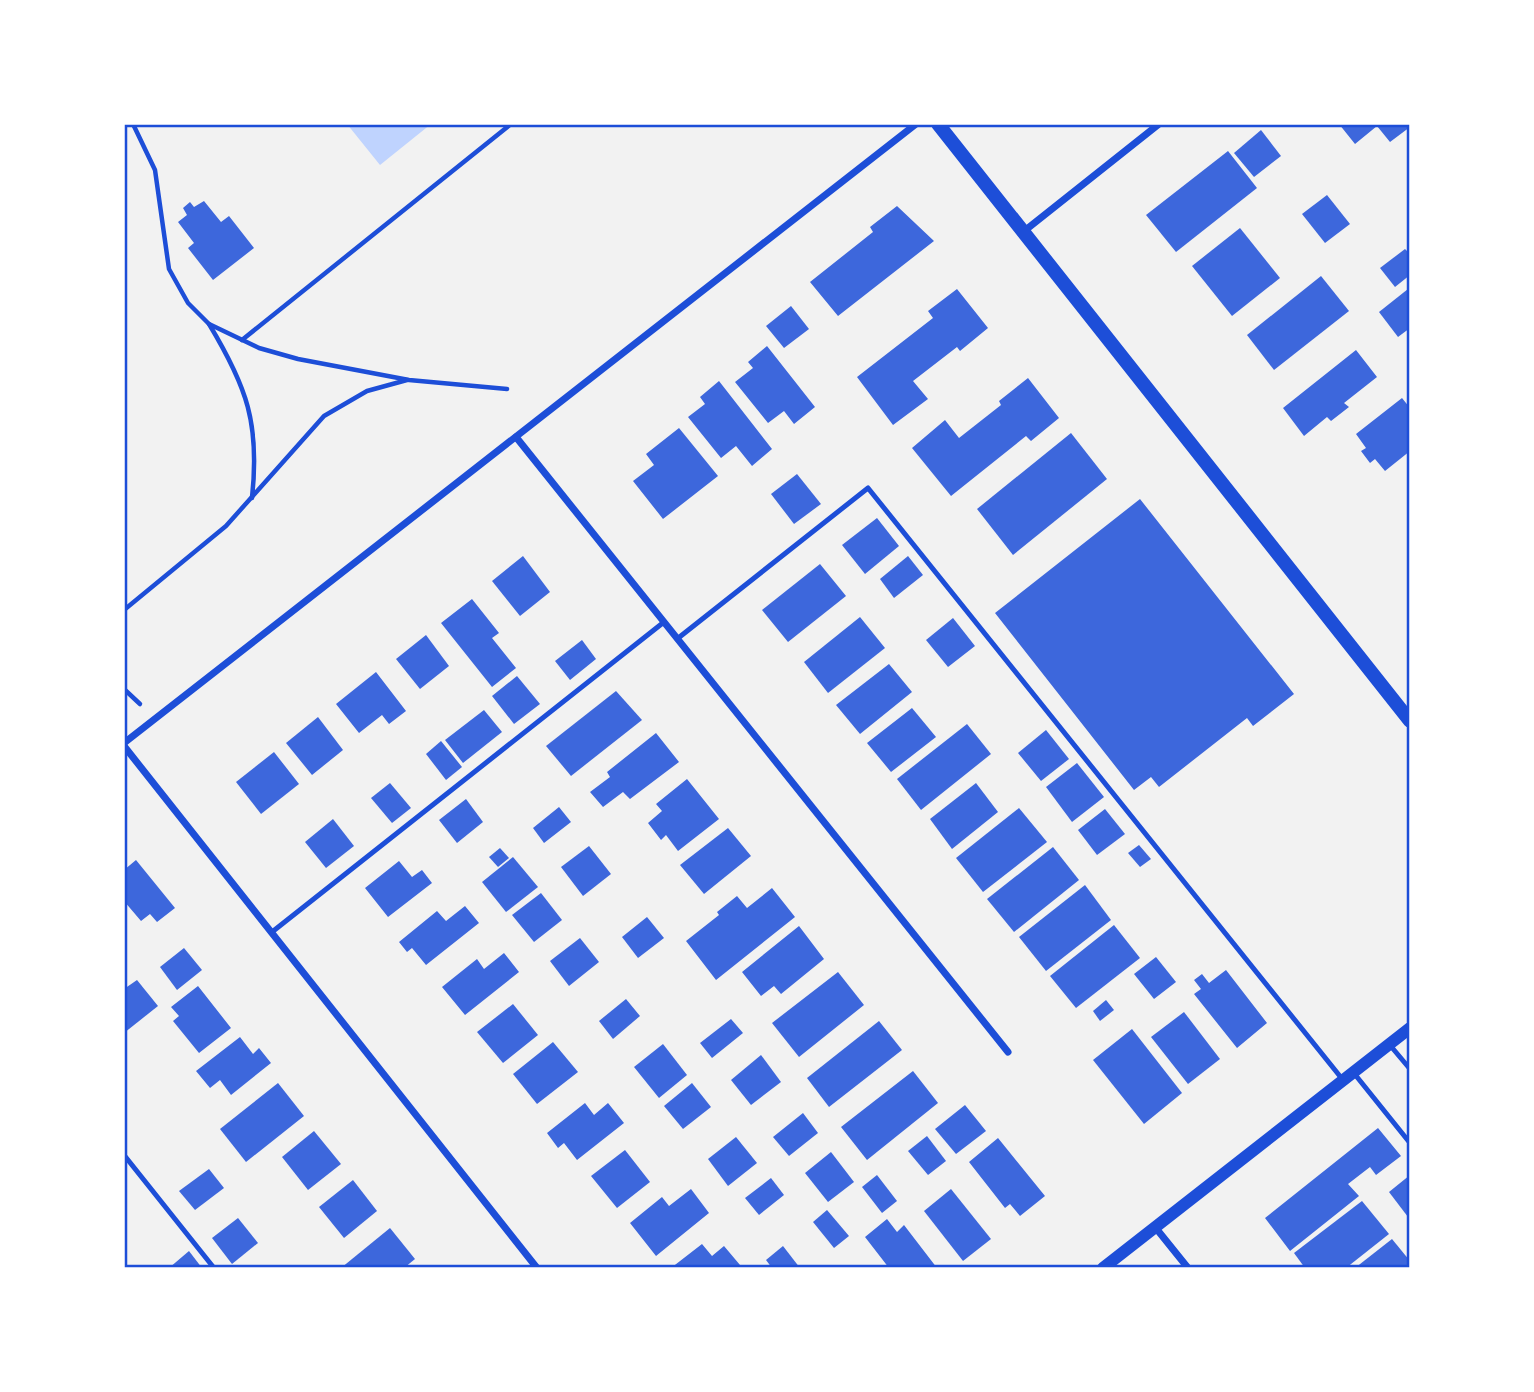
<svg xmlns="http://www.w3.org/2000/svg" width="1534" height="1392" viewBox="0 0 1534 1392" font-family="Roboto,sans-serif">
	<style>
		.water { fill: #bfd3fe }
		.building { fill: #3d67dc }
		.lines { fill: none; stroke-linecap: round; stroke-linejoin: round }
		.path { stroke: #1d4ed8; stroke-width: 4.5 }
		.service { stroke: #1d4ed8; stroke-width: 5 }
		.minor { stroke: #1d4ed8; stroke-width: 7 }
		.tertiary { stroke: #1d4ed8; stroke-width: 12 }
		.secondary { stroke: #1d4ed8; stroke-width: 14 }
		.neatline { fill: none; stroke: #1d4ed8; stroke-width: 2.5 }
	</style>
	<rect width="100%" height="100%" fill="#f2f2f2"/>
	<polygon class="water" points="347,124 431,124 380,165"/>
	<g class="building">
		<polygon points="1339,124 1410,124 1410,127 1390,142 1377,126 1355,144"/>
		<polygon points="1261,130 1281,156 1254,177 1234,153"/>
		<polygon points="1228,151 1257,188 1176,252 1146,215"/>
		<polygon points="1327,195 1350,224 1325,243 1302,214"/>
		<polygon points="204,201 221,222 229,216 254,248 213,280 188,248 194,243 178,222 187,215 183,208 190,202 194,207"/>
		<polygon points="897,206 934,241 838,316 810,282 873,232 870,227"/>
		<polygon points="1240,228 1280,278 1232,316 1192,266"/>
		<polygon points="1405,249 1410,254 1410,275 1395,287 1380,268"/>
		<polygon points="1321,276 1349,311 1274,370 1247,335"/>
		<polygon points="957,289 988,328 960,351 957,347 913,381 928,399 893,425 857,377 933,318 928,311"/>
		<polygon points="1408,289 1410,328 1398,337 1379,312"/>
		<polygon points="791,306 809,329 784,348 766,326"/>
		<polygon points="767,346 815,407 794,424 784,411 768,423 735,382 753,368 748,362"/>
		<polygon points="1356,350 1377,377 1344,403 1349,407 1331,421 1327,417 1304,436 1283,408"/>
		<polygon points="1028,378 1059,418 1031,441 1026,436 951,496 912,448 945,420 959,438 1001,405 999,401"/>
		<polygon points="719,381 772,449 752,466 736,446 721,458 688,417 705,404 700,397"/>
		<polygon points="1402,398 1410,408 1410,451 1385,471 1375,459 1370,463 1361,451 1366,448 1356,434"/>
		<polygon points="679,428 718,476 663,519 633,481 654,465 646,454"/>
		<polygon points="1071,433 1107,479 1013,555 977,509"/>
		<polygon points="797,474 821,504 794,524 771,494"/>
		<polygon points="1140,499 1294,694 1253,726 1247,718 1159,787 1151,777 1134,790 995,613"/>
		<polygon points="877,518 899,546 865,574 842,545"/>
		<polygon points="523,556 550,592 520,616 492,581"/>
		<polygon points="908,556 923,575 894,598 880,579"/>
		<polygon points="820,564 846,596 788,642 762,610"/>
		<polygon points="472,599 499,633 492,638 516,668 492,687 441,623"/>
		<polygon points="860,617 885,648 828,693 804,662"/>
		<polygon points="953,618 975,646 948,667 926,640"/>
		<polygon points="426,635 449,666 420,689 396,659"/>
		<polygon points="582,640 596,659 570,680 555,661"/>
		<polygon points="889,664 912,692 860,734 836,705"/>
		<polygon points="376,672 406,711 389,724 382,715 359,733 336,704"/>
		<polygon points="517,676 540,704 514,724 492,696"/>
		<polygon points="616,691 642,720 571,776 546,746"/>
		<polygon points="912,708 936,737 891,772 867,743"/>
		<polygon points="484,710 502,732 463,763 445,740"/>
		<polygon points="318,717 343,750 312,775 286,743"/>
		<polygon points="967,724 991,754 921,810 897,779"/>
		<polygon points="1046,730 1069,759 1041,781 1018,753"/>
		<polygon points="656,733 679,762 630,799 623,792 603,807 590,792 610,777 607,772"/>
		<polygon points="441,741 462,767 446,780 426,754"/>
		<polygon points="274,752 299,784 261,814 236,782"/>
		<polygon points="1077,763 1104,797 1072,822 1046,787"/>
		<polygon points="687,779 719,819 678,851 666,835 661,840 648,823 662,811 656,804"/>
		<polygon points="390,783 411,808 392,823 371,798"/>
		<polygon points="976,783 998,812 952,849 930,819"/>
		<polygon points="466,799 483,822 457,843 439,820"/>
		<polygon points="559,807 571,822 544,843 533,828"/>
		<polygon points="1019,808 1047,842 983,892 956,858"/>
		<polygon points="1105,809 1125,834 1097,855 1078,830"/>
		<polygon points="333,819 354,846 326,868 305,842"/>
		<polygon points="728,828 751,856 704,894 680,865"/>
		<polygon points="1139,845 1151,859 1140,867 1128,853"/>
		<polygon points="589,846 611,874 583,896 561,867"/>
		<polygon points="1053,847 1079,880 1014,932 987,899"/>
		<polygon points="500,848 509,858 498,867 489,857"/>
		<polygon points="513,857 538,887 506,912 482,882"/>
		<polygon points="136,860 175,908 157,922 150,914 141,921 124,901 124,870"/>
		<polygon points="399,861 412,877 422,870 432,883 388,917 365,888"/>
		<polygon points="1085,885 1111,920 1046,971 1019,937"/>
		<polygon points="772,888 795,917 716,980 686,941 719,915 717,912 737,896 747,908"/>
		<polygon points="541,893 562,920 534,942 512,915"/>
		<polygon points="465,906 479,923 426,965 412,948 407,952 399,942 437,911 446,921"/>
		<polygon points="647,917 664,938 638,958 622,937"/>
		<polygon points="1114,925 1140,958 1076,1008 1050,976"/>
		<polygon points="799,926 824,959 781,994 774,986 761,996 742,972"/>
		<polygon points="580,938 599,962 569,986 550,961"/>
		<polygon points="184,948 202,970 177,990 160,967"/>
		<polygon points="504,953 519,972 465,1015 442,987 477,959 484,969"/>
		<polygon points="1156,957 1176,982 1154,999 1134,974"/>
		<polygon points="1226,970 1267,1023 1237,1048 1194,994 1201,989 1194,980 1202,974 1209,983"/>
		<polygon points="838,972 864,1005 799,1057 772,1023"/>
		<polygon points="137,980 158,1006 124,1033 124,989"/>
		<polygon points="198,986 231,1028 199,1053 173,1021 179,1016 171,1007"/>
		<polygon points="626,999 640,1016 613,1039 599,1021"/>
		<polygon points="1106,1000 1114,1010 1100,1021 1093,1011"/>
		<polygon points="513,1004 538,1035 503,1063 477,1032"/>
		<polygon points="1184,1012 1220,1059 1188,1084 1151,1037"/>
		<polygon points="731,1019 743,1033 712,1058 700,1043"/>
		<polygon points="879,1021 902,1050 829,1107 807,1078"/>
		<polygon points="1132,1029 1182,1093 1144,1124 1093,1060"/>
		<polygon points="240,1037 253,1054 259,1048 271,1063 231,1095 220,1080 210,1088 196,1071"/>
		<polygon points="553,1042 578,1072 537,1104 513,1074"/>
		<polygon points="663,1044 687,1075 659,1098 634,1067"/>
		<polygon points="761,1055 781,1082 751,1105 731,1080"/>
		<polygon points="913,1071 938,1103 867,1160 841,1127"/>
		<polygon points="278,1083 304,1116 246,1162 220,1129"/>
		<polygon points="692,1083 711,1107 683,1129 664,1106"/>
		<polygon points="585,1103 594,1115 608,1103 624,1123 577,1160 564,1143 558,1148 547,1133"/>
		<polygon points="965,1105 986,1131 956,1154 935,1129"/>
		<polygon points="803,1113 818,1133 789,1156 773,1137"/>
		<polygon points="1378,1128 1401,1156 1376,1175 1370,1167 1348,1184 1359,1196 1290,1251 1265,1218"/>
		<polygon points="314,1131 341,1164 308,1190 282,1157"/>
		<polygon points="927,1136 946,1161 928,1175 908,1151"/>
		<polygon points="736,1137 757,1163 728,1186 708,1159"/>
		<polygon points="998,1138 1045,1196 1020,1216 1010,1204 1005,1208 969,1162"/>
		<polygon points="625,1150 650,1182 617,1208 591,1176"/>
		<polygon points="831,1152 854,1182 828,1202 805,1173"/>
		<polygon points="209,1169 224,1188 195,1210 179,1191"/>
		<polygon points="877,1175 897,1201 882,1213 862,1187"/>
		<polygon points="1410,1175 1410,1216 1408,1217 1389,1192"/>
		<polygon points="771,1178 784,1195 759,1215 745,1198"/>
		<polygon points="353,1180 377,1211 344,1238 319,1207"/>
		<polygon points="691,1189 709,1213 656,1256 630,1223 662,1197 669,1206"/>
		<polygon points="951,1189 991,1239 963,1261 924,1211"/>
		<polygon points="1362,1201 1389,1234 1346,1268 1305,1268 1294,1253"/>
		<polygon points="827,1210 849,1236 834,1248 813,1222"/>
		<polygon points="238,1218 258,1243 232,1264 212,1238"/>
		<polygon points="887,1219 897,1232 904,1225 937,1268 889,1268 865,1237"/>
		<polygon points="390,1228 415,1259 404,1268 341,1268"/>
		<polygon points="1392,1239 1410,1261 1410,1268 1355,1268"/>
		<polygon points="702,1244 712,1256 724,1246 740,1265 671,1268"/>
		<polygon points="783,1246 800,1268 772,1268 766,1260"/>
		<polygon points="189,1251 202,1268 169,1268"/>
	</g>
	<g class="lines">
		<g class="path">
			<polyline points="133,124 155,170 169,269 188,303 209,324 259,348 298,359 409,380 507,389"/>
			<path d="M209,324c38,63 51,100 43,174"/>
			<polyline points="242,340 511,124"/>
			<polyline points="124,610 226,526 324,416 367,391 407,380"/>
			<polyline points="124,689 140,704"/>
		</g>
		<g class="service">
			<polyline points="677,639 868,488 1343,1080"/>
			<polyline points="272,932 664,622"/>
			<polyline points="1389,1044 1410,1069"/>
			<polyline points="1353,1072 1410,1143"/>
			<polyline points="124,1155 214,1268"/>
		</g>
		<g class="minor">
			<polyline points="1023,232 1159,124"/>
			<polyline points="516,437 1008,1052"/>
			<polyline points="124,743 916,124"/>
			<polyline points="124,746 537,1268"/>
			<polyline points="1155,1227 1188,1268"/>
		</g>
		<polyline class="tertiary" points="1103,1268 1410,1028"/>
		<polyline class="secondary" points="938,124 1410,721"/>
	</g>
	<rect width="1534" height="1392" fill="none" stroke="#ffffff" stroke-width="252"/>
	<rect x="126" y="126" width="1282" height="1140" class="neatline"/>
</svg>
